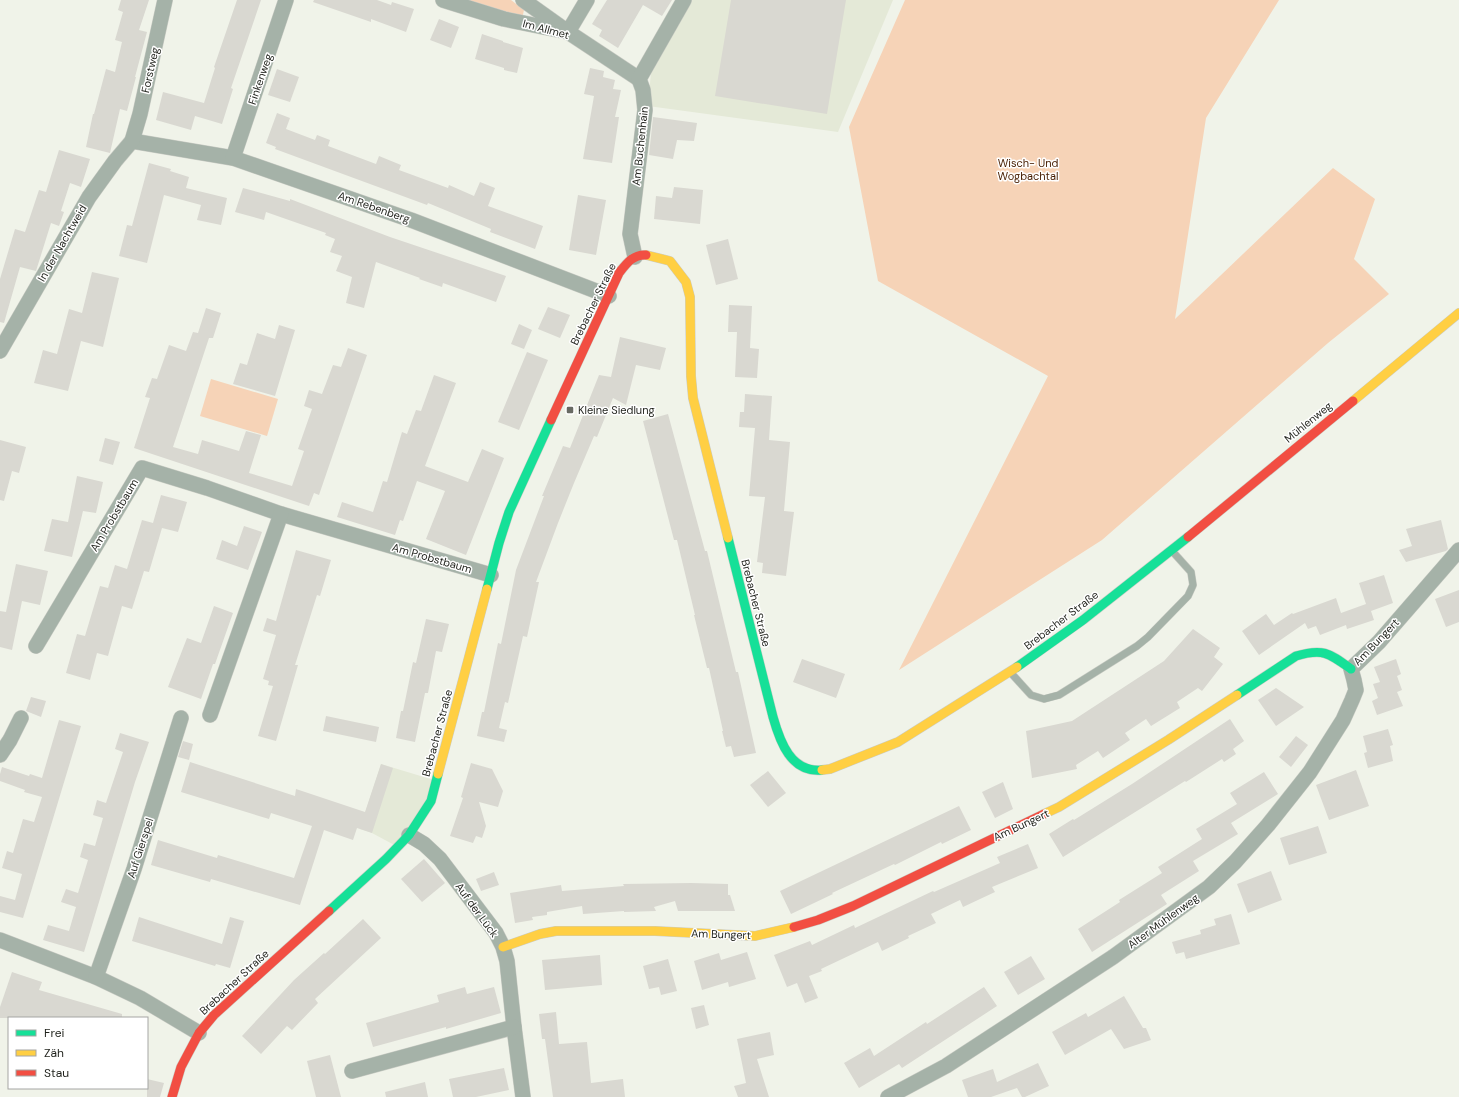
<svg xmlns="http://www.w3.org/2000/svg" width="1459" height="1097" viewBox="0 0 1459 1097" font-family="'DM Sans',sans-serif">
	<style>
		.built { fill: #e4e9d7 }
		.green { fill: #f6d3b7 }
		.building { fill: #d9d8d1 }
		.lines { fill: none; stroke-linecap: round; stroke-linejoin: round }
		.lane-casing { stroke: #caccc5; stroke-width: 8 }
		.street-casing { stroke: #caccc5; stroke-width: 16 }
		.fast-casing { stroke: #caccc5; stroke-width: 10 }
		.slow-casing { stroke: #caccc5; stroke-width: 10 }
		.jam-casing { stroke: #caccc5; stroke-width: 10 }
		.lane { stroke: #a5b2a8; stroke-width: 7 }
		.street { stroke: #a5b2a8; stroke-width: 15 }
		.fast { stroke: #16e098; stroke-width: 9 }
		.slow { stroke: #ffcf43; stroke-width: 9 }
		.jam { stroke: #f24e42; stroke-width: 9 }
		.poi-dot { fill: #686a63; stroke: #fff; stroke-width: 1.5 }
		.labels { text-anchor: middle; stroke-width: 3; stroke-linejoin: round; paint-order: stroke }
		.street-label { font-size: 11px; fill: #1f211b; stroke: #fff }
		.park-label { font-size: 11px; fill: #461d00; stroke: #fff }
		.poi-label { font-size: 11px; fill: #1f211b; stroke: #fff; text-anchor: start }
	</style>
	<rect width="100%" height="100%" fill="#f0f3e9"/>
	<g class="built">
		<polygon points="691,0 893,0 838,132 648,106 651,72"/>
		<polygon points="381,764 437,781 398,847 372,833 360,829"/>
	</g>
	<g class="green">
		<polygon points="467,0 511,0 524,10 522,19"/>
		<polygon points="905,0 1279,0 1206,118 1175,319 1333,168 1375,199 1354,259 1389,294 1328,343 1102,540 899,670 1048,376 878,281 849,127"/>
		<polygon points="211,379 278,399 267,436 200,416"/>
	</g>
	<g class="building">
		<polygon points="121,0 149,0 139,30 147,32 135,77 136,77 127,111 120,109 110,153 86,147 93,114 94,114 106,69 115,72 122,42 115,40 123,12 118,10"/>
		<polygon points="237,0 261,0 231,88 233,89 222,124 195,116 191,130 156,120 163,92 204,103 215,68 214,67"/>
		<polygon points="314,0 377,0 391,5 392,2 414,9 406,32 371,19 371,22 313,2"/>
		<polygon points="607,0 672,0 662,16 643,5 618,48 599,36 602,30 592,24"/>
		<polygon points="731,0 846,0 827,114 715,96"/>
		<polygon points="439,19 459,27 451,48 430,40"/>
		<polygon points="482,34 503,41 503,42 523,48 517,73 504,70 504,68 475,59"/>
		<polygon points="590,68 604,71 603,77 615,80 613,89 621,90 615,117 619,117 612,163 583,159 594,96 584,94"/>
		<polygon points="277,69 299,77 290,102 268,95"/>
		<polygon points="277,113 290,118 286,129 315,140 317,135 330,140 328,146 376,164 379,156 401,165 399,170 448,188 449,185 474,196 480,182 495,188 488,206 543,226 535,249 490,232 491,229 428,203 427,205 275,149 276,147 266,143"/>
		<polygon points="653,117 697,123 694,141 677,140 673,159 649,155"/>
		<polygon points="59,150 90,159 81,187 70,183 61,211 64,212 59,226 51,223 36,271 20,267 4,323 0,322 0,279 15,229 25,232 39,190 46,192"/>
		<polygon points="149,163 171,169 170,171 189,177 186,188 227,198 221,225 197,220 201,205 164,195 147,263 119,256 127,225 132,226"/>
		<polygon points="674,187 703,190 700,224 654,219 656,196 672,198"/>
		<polygon points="243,188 290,201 290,199 390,237 506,276 496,302 443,283 442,287 419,279 420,278 376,262 364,308 346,303 352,277 336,271 342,256 330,252 335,239 325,235 326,233 266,212 264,220 235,212"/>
		<polygon points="578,195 606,200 596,255 569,250"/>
		<polygon points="728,239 738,279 716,285 706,245"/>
		<polygon points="92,272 119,278 103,347 81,341 68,391 34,383 43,350 57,354 69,309 82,313"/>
		<polygon points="729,305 752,306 750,348 759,349 757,378 735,377 737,332 728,332"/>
		<polygon points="548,307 570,315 560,338 538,329"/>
		<polygon points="206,308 221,313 213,338 209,338 173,447 198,454 202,440 239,451 246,431 261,435 249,473 292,486 304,451 298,449 312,409 304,406 309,390 322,394 333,365 341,367 348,348 367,355 319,495 314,493 309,506 134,448 150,398 145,397 152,378 157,379 169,345 186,351 193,332 198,333"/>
		<polygon points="519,324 532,330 524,349 511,344"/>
		<polygon points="279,325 295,330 275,396 233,384 240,363 247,365 257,333 275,339"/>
		<polygon points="620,337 666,348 660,370 636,365 626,405 613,398 597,437 594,436 574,483 558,523 536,582 539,582 527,637 523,636 508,703 505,702 499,728 507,730 504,742 477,736 482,712 484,712 498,643 501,644 516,570 544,496 542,496 563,446 570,448 599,375 611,377"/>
		<polygon points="527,352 548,360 519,430 498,422"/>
		<polygon points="434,375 456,383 425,466 468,482 482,449 504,458 466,555 426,539 445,491 417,481 403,521 400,520 395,535 337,517 342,502 373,512 383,481 387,482 402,432 407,434 416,410 421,411"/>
		<polygon points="745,394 772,396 769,440 790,442 784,511 794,512 786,576 762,573 763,563 757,562 765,497 749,496 755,428 739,427 740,412 744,412"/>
		<polygon points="668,414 705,551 707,551 736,672 738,672 756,753 734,757 731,746 726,747 722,731 723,731 709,668 707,668 694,615 695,615 677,540 674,540 643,421"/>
		<polygon points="105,438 120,442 113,465 99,461"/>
		<polygon points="0,440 26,447 19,473 12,471 4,501 0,500"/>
		<polygon points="77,476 103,482 96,513 83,511 72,557 44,551 52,519 68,522"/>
		<polygon points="161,495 187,502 178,532 162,528 149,572 144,571 132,609 122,606 108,656 97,653 90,680 66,673 77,634 85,636 100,586 108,588 115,565 127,569 142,520 153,523"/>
		<polygon points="1441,520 1448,549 1446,551 1406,562 1399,550 1412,546 1406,529"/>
		<polygon points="244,526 262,532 248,570 216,559 222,540 237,546"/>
		<polygon points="296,550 331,560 320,596 317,595 295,665 298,665 276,741 258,736 273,686 268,685 269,681 263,679 276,635 263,631 267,618 276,621"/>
		<polygon points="16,564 48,571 40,605 22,601 12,650 0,647 0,611 6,612"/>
		<polygon points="1384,575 1393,603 1371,611 1374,620 1347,629 1346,625 1320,635 1316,626 1308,629 1305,623 1259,655 1242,631 1266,614 1274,625 1292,613 1293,614 1336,598 1341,613 1366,604 1359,583"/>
		<polygon points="1459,590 1459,622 1446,627 1435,599"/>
		<polygon points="214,606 233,613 215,664 213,664 201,699 168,687 187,638 201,643"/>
		<polygon points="426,619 449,624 442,652 436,651 428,693 425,693 415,742 396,738 401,711 403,711 413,662 416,663"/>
		<polygon points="1193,629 1220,648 1214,657 1223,664 1202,691 1198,688 1177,702 1180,708 1151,726 1146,719 1125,733 1130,740 1103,758 1098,751 1076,765 1077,769 1032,778 1026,731 1072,721 1164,661"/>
		<polygon points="802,659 845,674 836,698 793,682"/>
		<polygon points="1396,659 1401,674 1397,676 1402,690 1397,692 1403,706 1377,715 1372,701 1378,698 1373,684 1380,682 1374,667"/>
		<polygon points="1276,688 1304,707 1276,726 1258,700"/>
		<polygon points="31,697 46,701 41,717 26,711"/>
		<polygon points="326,716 379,727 376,742 323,731"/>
		<polygon points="1230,719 1244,741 1233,749 1236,754 1224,762 1222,759 1186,782 1185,781 1063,857 1049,834 1073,819 1074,820 1132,784"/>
		<polygon points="59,720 81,726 23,918 0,912 0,896 15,900 22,874 2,868 7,851 13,853 23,819 34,822 42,797 24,792 25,790 0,781 0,774 2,767 29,776 30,774 42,778"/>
		<polygon points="1388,729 1393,745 1390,746 1393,761 1368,768 1364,753 1367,752 1363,736"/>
		<polygon points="120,733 149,742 135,782 84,952 43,940 48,925 69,931 76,907 61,902 66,889 78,893 88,860 80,857 84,843 95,846 103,818 93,815 97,800 106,803 123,752 115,749"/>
		<polygon points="1296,736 1308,745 1291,767 1279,757"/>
		<polygon points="183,741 193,744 189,760 178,757"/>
		<polygon points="190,762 295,796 296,789 365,812 381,764 393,768 372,833 357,828 353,840 324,830 300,905 211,879 210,882 151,865 158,840 217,858 218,855 294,878 312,826 271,813 269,819 181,792"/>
		<polygon points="471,763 492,769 503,791 498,807 479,802 486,826 482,838 476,836 473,843 450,836 463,798 461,797"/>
		<polygon points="1356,770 1369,806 1329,820 1316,785"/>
		<polygon points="768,771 786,793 768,807 750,785"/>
		<polygon points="1264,772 1278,794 1231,823 1238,834 1193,861 1199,871 1161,895 1167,904 1092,952 1078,929 1120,902 1119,900 1162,873 1158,867 1202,839 1196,829 1237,804 1230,793"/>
		<polygon points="1003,782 1013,809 995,818 982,792"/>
		<polygon points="959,806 971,830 942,844 941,842 895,865 894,864 832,893 833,894 791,914 780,891"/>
		<polygon points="1318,826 1327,853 1289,865 1280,838"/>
		<polygon points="1028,844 1038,868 992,887 995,892 963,907 960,900 931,914 936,923 908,936 909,938 882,951 878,942 821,969 822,971 809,976 818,998 805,1003 797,983 787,987 774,955 810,941 812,945 854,925 855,928 933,891 934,892 1000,863 997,857"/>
		<polygon points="424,859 445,883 422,902 401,879"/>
		<polygon points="1271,871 1282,900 1248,913 1237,884"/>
		<polygon points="494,872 499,885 481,891 476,879"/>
		<polygon points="691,883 728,884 728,895 730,895 735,911 678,911 675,901 654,907 656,911 624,912 624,911 583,914 582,906 547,912 547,915 532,917 533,920 515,923 510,893 561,885 562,891 624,886 623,884"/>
		<polygon points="1231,914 1240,944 1186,959 1184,952 1176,954 1172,942 1201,934 1200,930 1216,925 1214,919"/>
		<polygon points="139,917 222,944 230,917 244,921 230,968 216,964 215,966 132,941"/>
		<polygon points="363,919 381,938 315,999 318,1003 292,1030 287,1026 261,1054 242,1036 294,980 324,953 325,954"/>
		<polygon points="747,952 756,979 729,987 728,982 702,990 694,961 719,953 721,960"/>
		<polygon points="600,955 602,985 545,990 542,960"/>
		<polygon points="1031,956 1045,979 1018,995 1004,972"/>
		<polygon points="668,959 677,991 661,995 659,987 649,989 643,966"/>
		<polygon points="12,972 42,982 39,990 122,1014 122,1018 0,1018 0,1007"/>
		<polygon points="465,987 467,994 494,987 501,1013 446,1029 446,1027 373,1047 366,1023 439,1002 437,995"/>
		<polygon points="984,987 997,1006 902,1068 899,1064 859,1088 844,1063 870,1048 874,1056 926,1022 927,1024"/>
		<polygon points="1124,996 1143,1028 1146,1028 1151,1040 1124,1049 1111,1029 1065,1055 1052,1032 1086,1013 1088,1017"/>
		<polygon points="704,1005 709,1025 696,1029 691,1008"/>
		<polygon points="556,1012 559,1044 587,1042 591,1083 623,1079 625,1097 553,1097 545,1039 542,1039 539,1014"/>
		<polygon points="770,1032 774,1055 757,1059 769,1097 738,1097 734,1086 746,1083 737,1039"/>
		<polygon points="330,1055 341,1097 316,1097 307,1061"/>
		<polygon points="1038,1063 1049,1086 1025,1097 1022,1097 1017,1088 991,1097 968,1097 962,1080 993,1069 997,1082"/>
		<polygon points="504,1068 509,1090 476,1097 453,1097 449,1079"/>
		<polygon points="147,1079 164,1083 160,1097 147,1097"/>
		<polygon points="425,1082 428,1097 386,1097 385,1092"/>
	</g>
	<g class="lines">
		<g class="lane-casing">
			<polyline id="lane" points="1011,673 1031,695 1044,699 1059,695 1137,646 1148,637 1188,596 1193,585 1191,572 1173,552"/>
		</g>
		<g class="street-casing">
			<g id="street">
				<polyline points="443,0 504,19 568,32 639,79"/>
				<polyline points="523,0 568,32 587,0"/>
				<polyline points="132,141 233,158 411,220 609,296"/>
				<polyline points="233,158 286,0"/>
				<polyline points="635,257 630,234 645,110 643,90 639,79 684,0"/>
				<polyline points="0,351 89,197 115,161 132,141 140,114 165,0"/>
				<polyline points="36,646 142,468 207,488 281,514 491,575"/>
				<polyline points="210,715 281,514"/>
				<polyline points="0,755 10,740 21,718"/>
				<polyline points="409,835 424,844 440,859 496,933 503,947 507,961 514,1027 523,1097"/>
				<polyline points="0,940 96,977 140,998 199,1033"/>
				<polyline points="96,977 134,869 181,718"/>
				<polyline points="352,1071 514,1027"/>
				<polyline points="888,1097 946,1066 1113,957 1209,887 1235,862 1268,825 1310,772 1343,720 1352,700 1356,690 1354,680 1351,669 1379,642 1459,550"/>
			</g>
		</g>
		<g class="fast-casing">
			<g id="fast">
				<path d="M728,538l45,179c7,25 18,56 49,53"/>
				<polyline points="487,589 499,543 509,512 551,420"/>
				<polyline points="1017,667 1083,620 1188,537"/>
				<path d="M1237,695l59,-39c27,-8 33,-3 55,13"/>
				<polyline points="329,911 386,859 409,835 431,801 438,774"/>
			</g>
		</g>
		<g class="slow-casing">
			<g id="slow">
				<polyline points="646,255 670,261 686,282 690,297 691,376 693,398 728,538"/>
				<polyline points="1353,401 1459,313"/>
				<polyline points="822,770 830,769 898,742 1017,667"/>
				<polyline points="438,774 487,589"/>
				<polyline points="1044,814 1059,807 1168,740 1237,695"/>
				<polyline points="503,947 540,934 556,931 655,931 755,936 794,927"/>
			</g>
		</g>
		<g class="jam-casing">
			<g id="jam">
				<path d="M551,420l68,-147c7,-9 14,-19 27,-18"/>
				<polyline points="1188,537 1353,401"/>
				<polyline points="794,927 818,920 853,906 1044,814"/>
				<polyline points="172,1097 181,1067 199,1033 214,1015 329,911"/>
			</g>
		</g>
		<use href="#lane" class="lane"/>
		<use href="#street" class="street"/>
		<use href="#fast" class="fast"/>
		<use href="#slow" class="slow"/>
		<use href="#jam" class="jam"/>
	</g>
	<rect class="poi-dot" x="566" y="406" width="8" height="8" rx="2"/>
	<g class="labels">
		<g class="street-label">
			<text transform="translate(546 29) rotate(15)" y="4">Im Allmet</text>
			<text transform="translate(150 70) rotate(-77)" y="4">Forstweg</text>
			<text transform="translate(260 79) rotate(-71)" y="4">Finkenweg</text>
			<text transform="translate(640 146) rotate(-84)" y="4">Am Buchenhain</text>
			<text transform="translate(374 207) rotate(19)" y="4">Am Rebenberg</text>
			<text transform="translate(62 243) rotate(-60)" y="4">In der Nachtweid</text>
			<text transform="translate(593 304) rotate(-64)" y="4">Brebacher Straße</text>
			<text transform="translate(1308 422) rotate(-39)" y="4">Mühlenweg</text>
			<text transform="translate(114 515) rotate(-59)" y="4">Am Probstbaum</text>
			<text transform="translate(432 558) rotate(16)" y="4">Am Probstbaum</text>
			<text transform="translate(756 603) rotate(76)" y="4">Brebacher Straße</text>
			<text transform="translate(1061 620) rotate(-37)" y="4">Brebacher Straße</text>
			<text transform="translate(1376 642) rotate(-46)" y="4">Am Bungert</text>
			<text transform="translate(437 733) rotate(-75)" y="4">Brebacher Straße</text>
			<text transform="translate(1021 825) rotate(-25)" y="4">Am Bungert</text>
			<text transform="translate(140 848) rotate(-72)" y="4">Auf Gierspel</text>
			<text transform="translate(477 910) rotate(54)" y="4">Auf der Lück</text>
			<text transform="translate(1163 921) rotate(-36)" y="4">Alter Mühlenweg</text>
			<text transform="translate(721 934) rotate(2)" y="4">Am Bungert</text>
			<text transform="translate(234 982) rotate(-43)" y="4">Brebacher Straße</text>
		</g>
		<g class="park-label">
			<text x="1028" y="167">Wisch- Und<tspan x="1028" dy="13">Wogbachtal</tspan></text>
		</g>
		<g class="poi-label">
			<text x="578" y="414">Kleine Siedlung</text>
		</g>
	</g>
	<rect x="8" y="1017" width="140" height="72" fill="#ffffff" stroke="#a5a6a4"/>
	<rect x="16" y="1030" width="20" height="6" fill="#16e098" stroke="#a5a6a4"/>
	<text x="44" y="1037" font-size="12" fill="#1f211b">Frei</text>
	<rect x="16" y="1050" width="20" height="6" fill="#ffcf43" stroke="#a5a6a4"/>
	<text x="44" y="1057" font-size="12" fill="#1f211b">Zäh</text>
	<rect x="16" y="1070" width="20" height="6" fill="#f24e42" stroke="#a5a6a4"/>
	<text x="44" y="1077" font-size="12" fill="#1f211b">Stau</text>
</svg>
